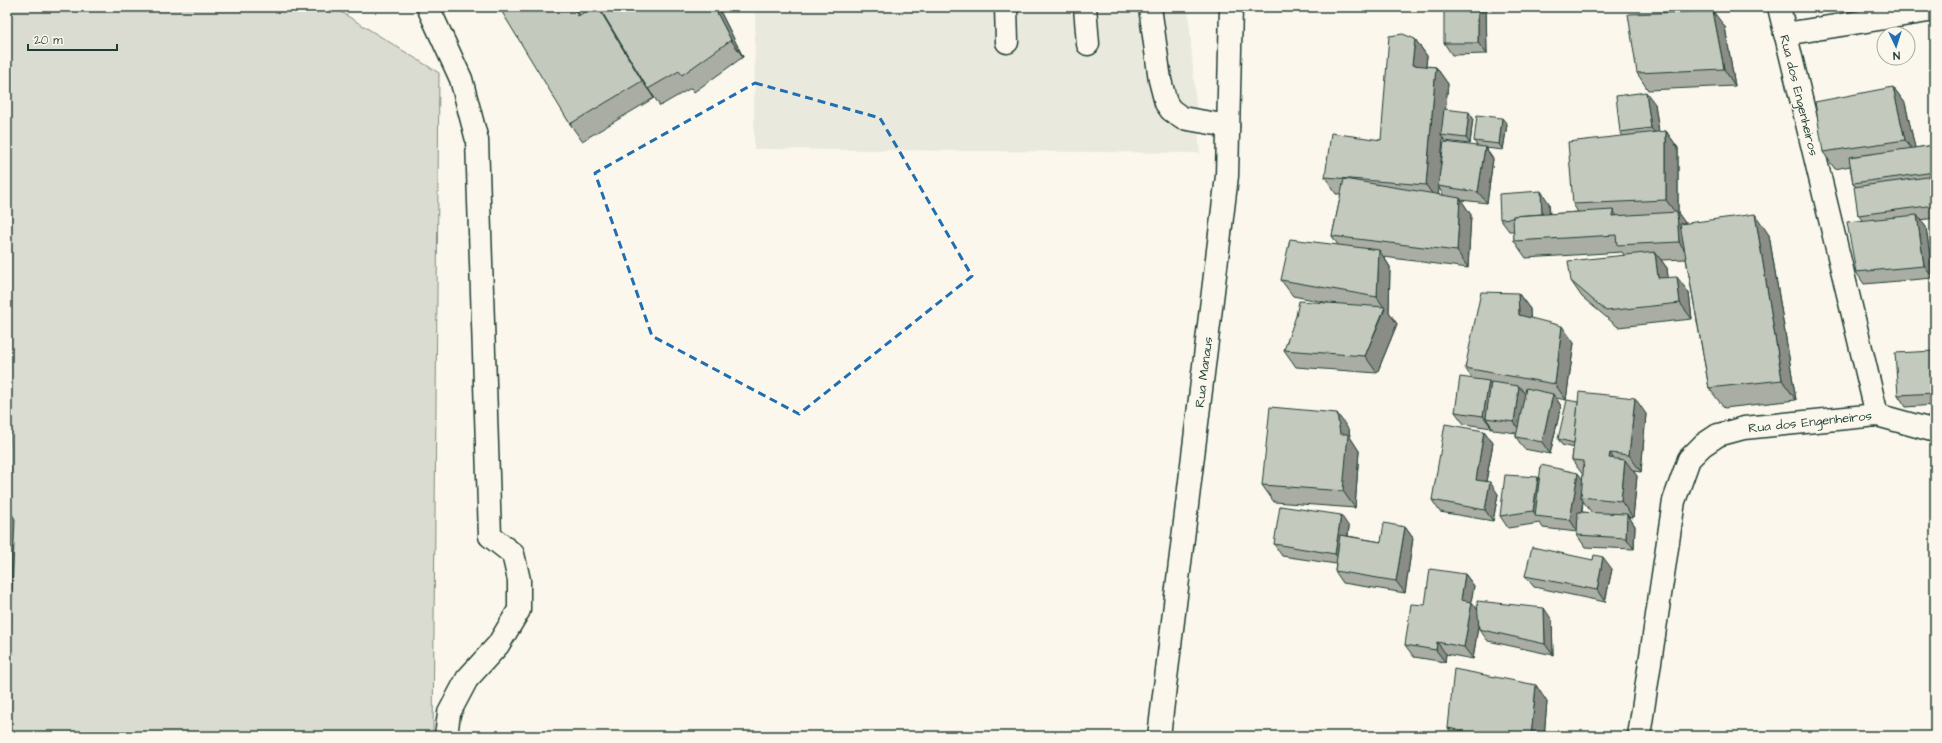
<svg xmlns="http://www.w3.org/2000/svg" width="1942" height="743" viewBox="0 0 1942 743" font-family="'Architects Daughter',sans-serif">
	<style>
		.built { fill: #eae9de }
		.green { fill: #dbdcd1; stroke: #7d8c82 }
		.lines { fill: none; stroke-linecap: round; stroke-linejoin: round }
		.minor-casing { stroke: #1f3d34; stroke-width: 25 }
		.minor { stroke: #fbf7ec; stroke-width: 22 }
		.wall { fill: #a9ada3; stroke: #1f3d34; fill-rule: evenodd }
		.shaded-wall { fill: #898d85; stroke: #1f3d34 }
		.building { fill: #c4c9be; stroke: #1f3d34 }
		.marked { fill: none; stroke: #1f6fb2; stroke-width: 3; stroke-dasharray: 8 5; stroke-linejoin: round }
		.labels { text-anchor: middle; stroke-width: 3; stroke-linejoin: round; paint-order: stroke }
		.street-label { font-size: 13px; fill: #1f3d34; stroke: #fbf7ec }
	</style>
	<rect width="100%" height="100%" fill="#fbf7ec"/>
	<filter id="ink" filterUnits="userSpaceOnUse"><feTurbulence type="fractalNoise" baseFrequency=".025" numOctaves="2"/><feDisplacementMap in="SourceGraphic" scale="8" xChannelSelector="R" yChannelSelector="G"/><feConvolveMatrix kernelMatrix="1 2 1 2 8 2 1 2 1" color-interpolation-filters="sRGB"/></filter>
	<g filter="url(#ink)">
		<polygon class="built" points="755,7 1188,7 1200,153 754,149"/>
		<polygon class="green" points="7,7 333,7 439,73 433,736 7,736 11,621 11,449 7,380"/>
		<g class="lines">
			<g class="minor-casing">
				<g id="minor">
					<polyline points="428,7 461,79 477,140 490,536 513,554 519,580 519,610 498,645 467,679 449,713 446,736"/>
					<polyline points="1006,7 1007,42"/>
					<polyline points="1085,7 1088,44"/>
					<polyline points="1150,7 1160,80 1166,103 1171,110 1182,118 1228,126"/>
					<polyline points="1785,34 1935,10"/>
					<polyline points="1877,415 1935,431"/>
					<polyline points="1159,736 1227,176 1231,7"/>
					<polyline points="1639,736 1674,501 1689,459 1703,445 1718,435 1744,428 1877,415 1779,7"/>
				</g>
			</g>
			<use href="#minor" class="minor"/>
		</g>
		<g class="wall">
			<polygon points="505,7 575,7 580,15 598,7 607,20 599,7 718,7 743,57 694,92 691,88 660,106 652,94 654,98 582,141 570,124"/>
			<polygon points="1486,7 1487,54 1452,55 1444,43"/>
			<polygon points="1676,7 1698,7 1678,9"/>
			<polygon points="1725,27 1735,86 1648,90 1637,73"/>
			<path d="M1415,39l12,17 -1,10 10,1 12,17 -3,26 28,8 -3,26 -25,-3 -2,-3 -2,22 36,-14 -3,-5 33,-17 -4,26 -18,-2 8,11 -6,44 -26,-3 10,15 -3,53 -84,-11 6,10 -1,45 8,12 -20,49 -81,-6 -12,-17 45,-47 -36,-7 -12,-16 57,-35 -6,-9 9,-42h-5l-11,-17 56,-37zM1439,188l5,8 -6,-1z"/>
			<polygon points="1893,87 1905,103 1915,148 1935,145 1935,218 1920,220 1926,227 1933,278 1864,284 1856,272 1862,220 1858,215 1856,187 1853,183 1850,166 1835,169 1823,152"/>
			<polygon points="1655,104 1659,132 1666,131 1678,148 1678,213 1685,223 1769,235 1796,400 1724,408 1709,388 1686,259 1661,260 1667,268 1668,278 1689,293 1692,319 1618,327 1582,297 1571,281 1624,255 1622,252 1526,258 1514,241 1514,231 1509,231 1500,219 1549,203 1550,214 1578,212 1573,204 1623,136 1620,132"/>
			<polygon points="1518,293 1530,309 1530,318 1574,343 1566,400 1556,398 1561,406 1550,454 1524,449 1516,437 1516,433 1494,430 1492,427 1492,428 1464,424 1455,412 1472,378 1465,368"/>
			<polygon points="1935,351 1935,405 1906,407 1898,395"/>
			<path d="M1646,414l-5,58 -8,-1 4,5 -4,42 -4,-1 6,9 -1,23 -49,-2 -8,-12v-3l-34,-4 -3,-5 -32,5 -8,-12 40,-36h43v-5l-11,-15 1,-12 -11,-3 -4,-6zM1583,501l9,12 -10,-1z"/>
			<polygon points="1349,430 1350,437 1359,451 1355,508 1274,502 1262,485"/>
			<polygon points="1484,431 1493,443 1486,482 1498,494 1493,521 1440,512 1432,500"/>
			<polygon points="1349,527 1348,536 1381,542 1405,527 1413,538 1405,593 1343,583 1335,571 1336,564 1282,556 1274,544"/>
			<polygon points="1593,560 1612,569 1605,602 1534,587 1525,576"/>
			<polygon points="1465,574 1474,586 1471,601 1478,611 1552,620 1553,655 1488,641 1479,629 1479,620 1473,659 1446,654 1445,662 1414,657 1405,645 1425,605"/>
			<polygon points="1547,702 1544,736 1453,736 1448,728"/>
		</g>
		<g class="shaded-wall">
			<polygon points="573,7 575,7 590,33 578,16"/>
			<polygon points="598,7 608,22 654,98 642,81"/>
			<polygon points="714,7 718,7 743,57 731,40"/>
			<polygon points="1478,7 1486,7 1487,54 1478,43"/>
			<polygon points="1713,11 1725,27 1735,86 1724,69"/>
			<polygon points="1415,39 1427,56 1424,82 1412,65"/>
			<polygon points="1436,67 1448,84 1443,135 1441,135 1443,138 1439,187 1438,186 1439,188 1438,202 1426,185"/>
			<polygon points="1893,87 1905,103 1917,156 1905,140"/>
			<polygon points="1646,92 1655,104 1660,140 1651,128"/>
			<polygon points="1469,112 1473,118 1470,144 1466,138"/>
			<polygon points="1502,118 1507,124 1503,150 1499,144"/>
			<polygon points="1666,131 1678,148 1678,213 1689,228 1690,258 1679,242 1677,215 1666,200"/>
			<polygon points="1485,147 1493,159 1487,203 1478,192"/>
			<polygon points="1541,191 1549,203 1550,226 1542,215"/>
			<polygon points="1460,198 1471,215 1468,268 1457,251"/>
			<polygon points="1613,210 1624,227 1613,216"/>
			<polygon points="1755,214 1769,235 1796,400 1782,380"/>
			<polygon points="1917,215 1926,227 1933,278 1924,266"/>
			<polygon points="1379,250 1390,267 1389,312 1397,324 1377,373 1365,356 1385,309 1377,297"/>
			<polygon points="1655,252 1667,268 1670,295 1658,278"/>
			<polygon points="1677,277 1689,293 1692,319 1680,303"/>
			<polygon points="1518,293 1530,309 1531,331 1519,315"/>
			<polygon points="1562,326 1574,343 1566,400 1555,384"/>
			<polygon points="1489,381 1497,392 1486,418 1492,427 1492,428 1483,416"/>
			<polygon points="1519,386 1528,398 1522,434 1514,422"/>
			<polygon points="1553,394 1561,406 1550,454 1542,442"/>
			<polygon points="1635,398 1646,414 1641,472 1629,455"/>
			<polygon points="1337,413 1349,430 1350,437 1359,451 1355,508 1343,491 1340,434"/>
			<polygon points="1484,431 1493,443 1484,492 1476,480"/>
			<polygon points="1610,453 1621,470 1609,458"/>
			<polygon points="1625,460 1637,476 1633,518 1621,501"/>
			<polygon points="1578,473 1586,484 1581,497 1583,501 1578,532 1570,520"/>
			<polygon points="1538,477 1546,489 1537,516 1533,511"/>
			<polygon points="1490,482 1498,494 1493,521 1485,510"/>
			<polygon points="7,507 15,519 7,709"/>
			<polygon points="1627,514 1635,526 1634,549 1626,538"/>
			<polygon points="1341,515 1349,527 1343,565 1335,554"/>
			<polygon points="1405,527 1413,538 1405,593 1396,581"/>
			<polygon points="1603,557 1612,569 1605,602 1597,590"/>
			<polygon points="1465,574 1474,586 1469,612 1461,600"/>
			<polygon points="1472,602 1480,613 1473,659 1464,647"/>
			<polygon points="1544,608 1552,620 1553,655 1545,644"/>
			<polygon points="1437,642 1446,654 1445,662 1436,650"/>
			<polygon points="1536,685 1547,702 1544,736 1531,736"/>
		</g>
		<g class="building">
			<polygon points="510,7 573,7 578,16 593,7 598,7 642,81 570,124 502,12"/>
			<polygon points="599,7 714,7 731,40 682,75 679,71 648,89"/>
			<rect x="1444" y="7" width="34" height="36"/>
			<polygon points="1713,11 1724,69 1637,73 1628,14"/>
			<polygon points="1403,34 1415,39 1412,65 1436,67 1426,185 1325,177 1331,133 1381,140 1389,36"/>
			<polygon points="1893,87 1905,140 1823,152 1815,102"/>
			<polygon points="1646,92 1651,128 1620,132 1616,96"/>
			<polygon points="1444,109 1469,112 1466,138 1441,135"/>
			<polygon points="1477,115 1502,118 1499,144 1474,141"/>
			<polygon points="1666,131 1666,200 1573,204 1568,142"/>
			<polygon points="1444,142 1485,147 1478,192 1438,186"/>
			<polygon points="1935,145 1935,172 1853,183 1849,157"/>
			<polygon points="1935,176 1935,205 1858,215 1854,187"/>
			<polygon points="1344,179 1460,198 1457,251 1332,236"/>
			<polygon points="1541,191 1542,214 1513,216 1513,218 1500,219 1499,194"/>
			<polygon points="1613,210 1613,216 1677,212 1679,242 1617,245 1616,235 1514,241 1513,216"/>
			<polygon points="1755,214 1782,380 1709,388 1680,224"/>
			<polygon points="1917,215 1924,266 1856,272 1847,222"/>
			<polygon points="1290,239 1379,250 1377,297 1281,280"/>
			<polygon points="1655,252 1658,278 1677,277 1680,303 1606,311 1571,281 1568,261"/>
			<polygon points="1481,292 1518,293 1519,315 1562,326 1555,384 1465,368"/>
			<polygon points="1299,301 1385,307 1365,356 1284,350 1296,316"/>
			<polygon points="1935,351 1935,393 1898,395 1895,353"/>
			<polygon points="1460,377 1489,381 1483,416 1455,412"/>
			<polygon points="1491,382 1519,386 1514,422 1486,418"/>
			<polygon points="1526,388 1553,394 1542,442 1516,437"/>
			<polygon points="1579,392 1635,398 1629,455 1610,453 1609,458 1625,460 1621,501 1581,497 1584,461 1572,460"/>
			<polygon points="1567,400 1578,402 1574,443 1558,439"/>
			<polygon points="1270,407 1337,413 1340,434 1348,434 1343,491 1262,485"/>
			<polygon points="1445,424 1484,431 1476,480 1490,482 1485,510 1432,500"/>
			<polygon points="1541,465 1578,473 1570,520 1535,516"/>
			<polygon points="1505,475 1538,477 1533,511 1500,516"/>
			<polygon points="1280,506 1341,515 1335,554 1274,544"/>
			<polygon points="1578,512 1627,514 1626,538 1577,535"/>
			<polygon points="1384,523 1405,527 1396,581 1335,571 1340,535 1381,542"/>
			<polygon points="1532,547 1593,560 1594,555 1603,557 1597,590 1525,576"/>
			<polygon points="1430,569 1465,574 1461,600 1472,602 1464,647 1437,642 1436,650 1405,645 1411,604 1425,605"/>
			<polygon points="1477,601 1544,608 1545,644 1479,629"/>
			<polygon points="1454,669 1536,685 1531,736 1487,736 1448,728"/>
		</g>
	</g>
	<path class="marked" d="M755,83l125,35 92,158 -173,138 -147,-78 -57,-163z"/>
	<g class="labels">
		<g class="street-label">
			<text transform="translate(1800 95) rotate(76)" y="5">Rua dos Engenheiros</text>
			<text transform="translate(1203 372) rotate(-83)" y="5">Rua Manaus</text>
			<text transform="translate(1810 421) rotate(-6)" y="5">Rua dos Engenheiros</text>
		</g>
	</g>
	<rect width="1942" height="743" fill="none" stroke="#fbf7ec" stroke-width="24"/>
	<rect x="12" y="12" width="1918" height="719" fill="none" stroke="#1f3d34" stroke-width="1.5" filter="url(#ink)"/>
	<g transform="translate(1896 46) rotate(176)"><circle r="19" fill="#fbf7ec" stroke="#a3ada2"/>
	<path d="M0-3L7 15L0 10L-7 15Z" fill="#1f6fb2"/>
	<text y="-6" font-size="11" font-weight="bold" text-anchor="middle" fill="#1f3d34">N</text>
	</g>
	<path d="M28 44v6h89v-6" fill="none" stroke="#1f3d34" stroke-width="2"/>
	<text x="34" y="44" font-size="12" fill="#1f3d34" stroke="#fbf7ec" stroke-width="3" paint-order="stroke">20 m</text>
</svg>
